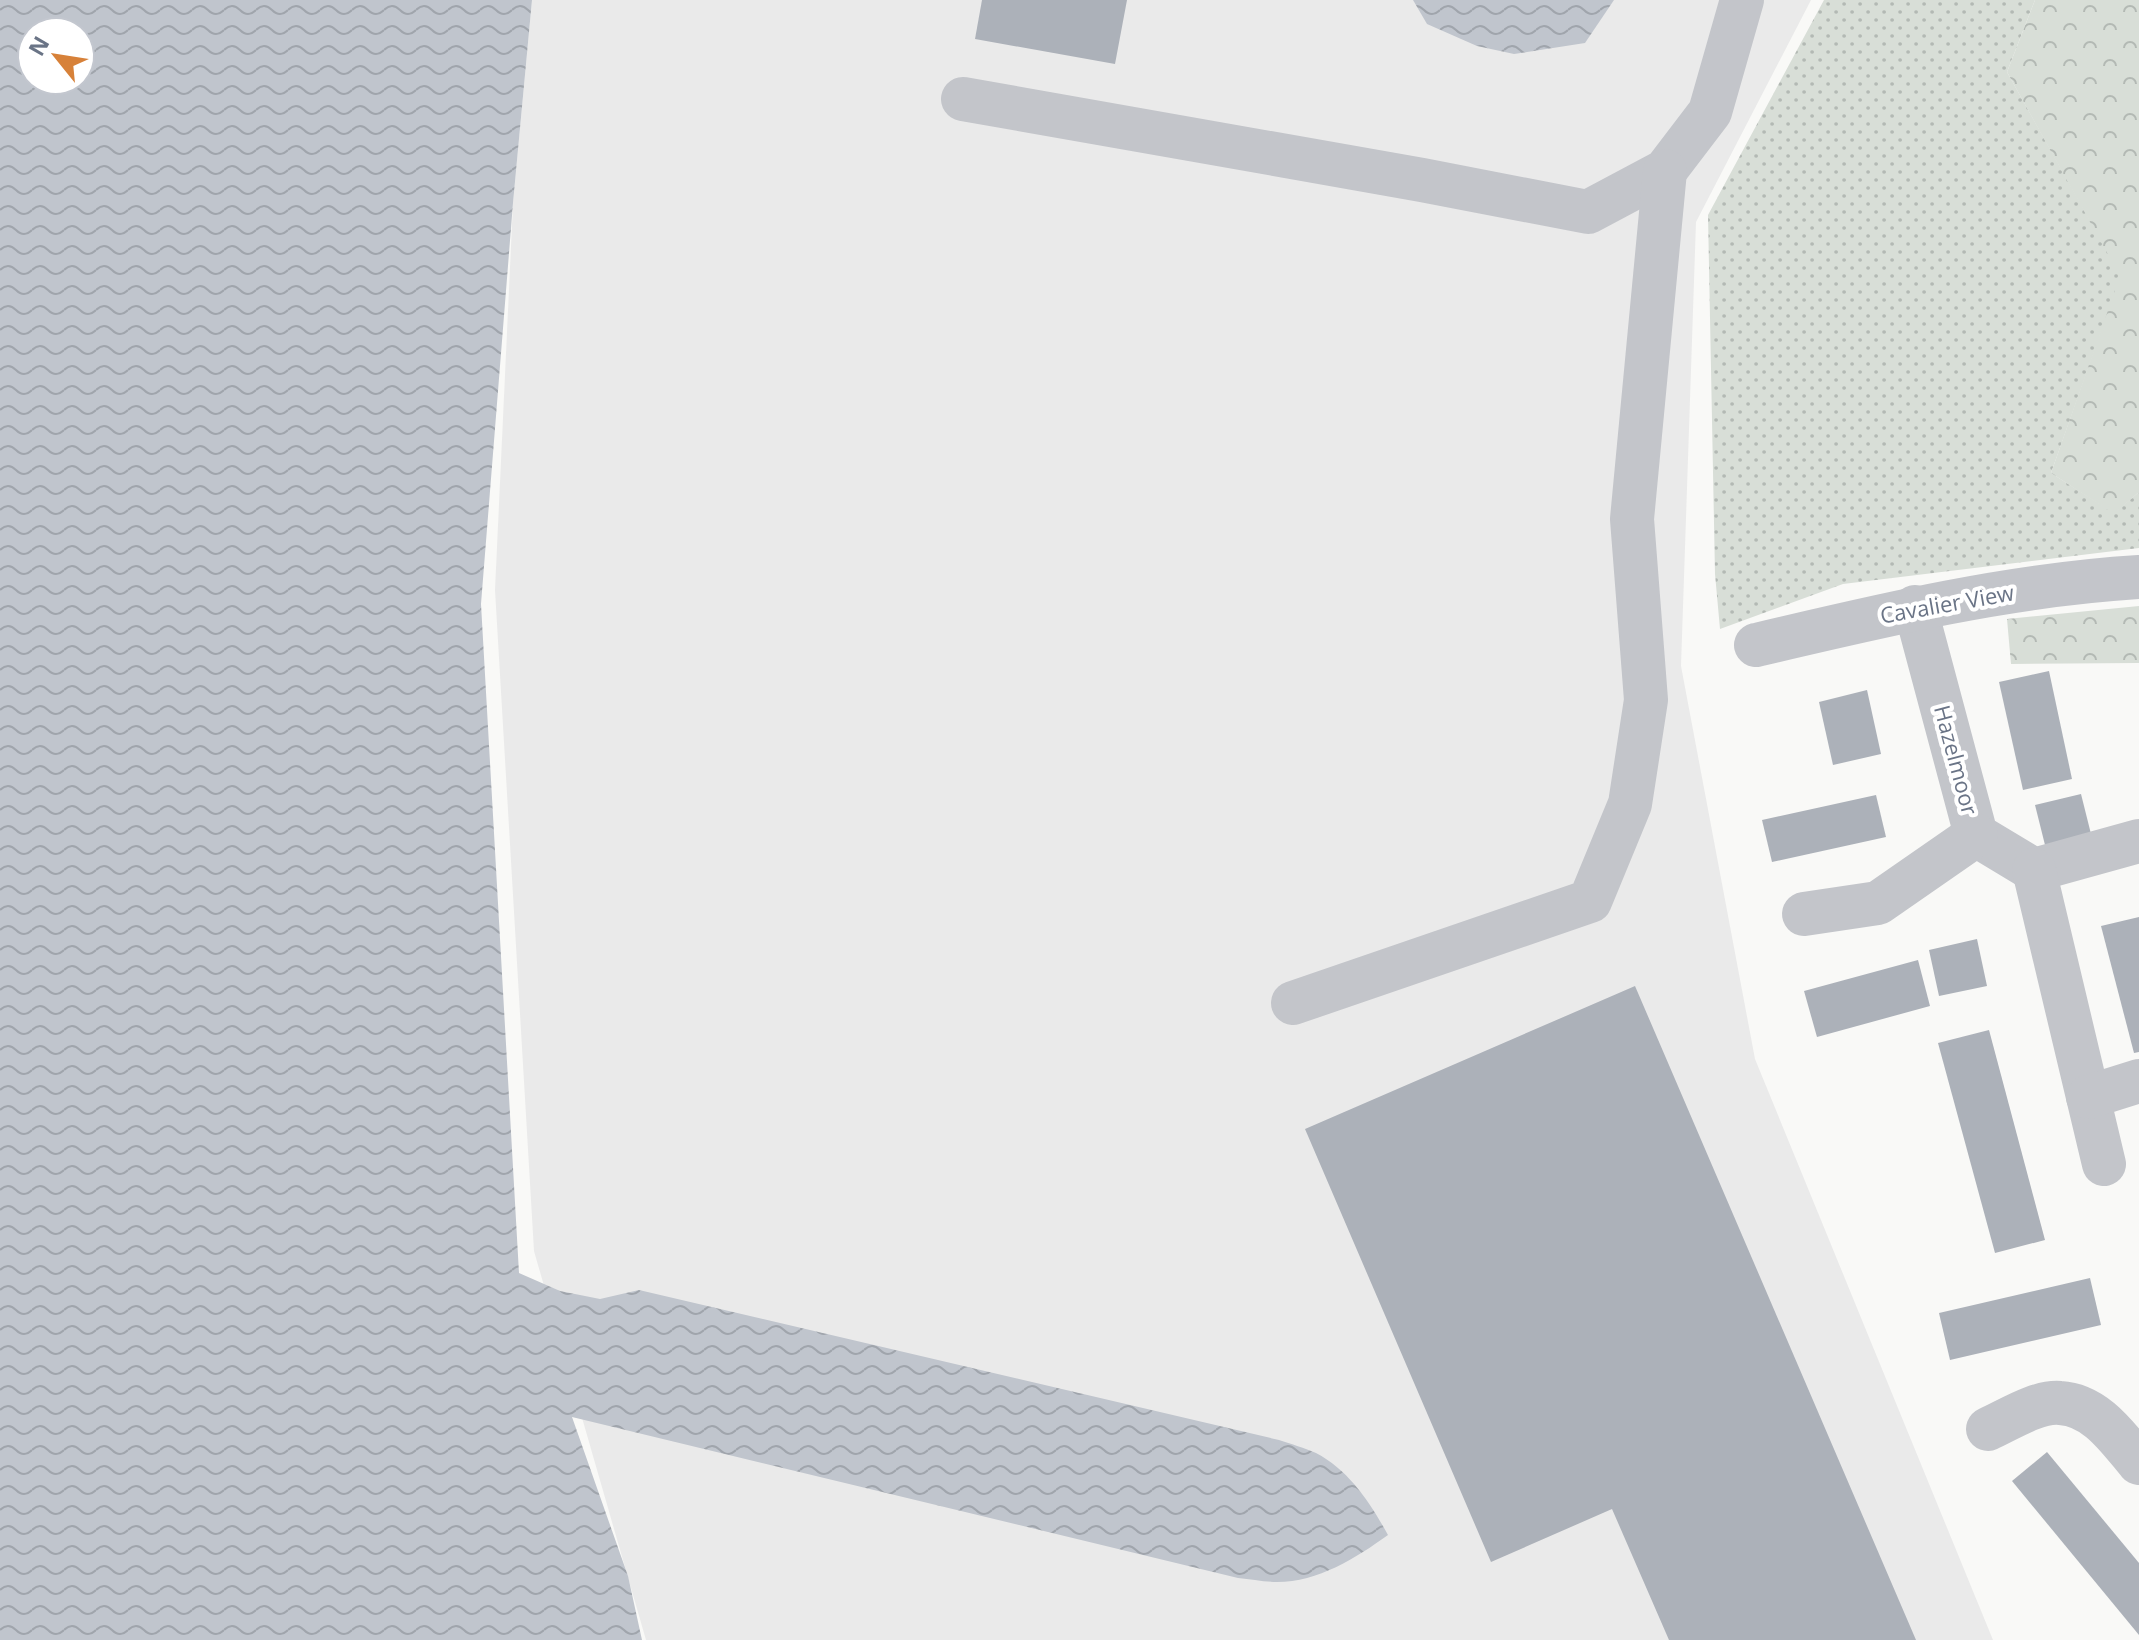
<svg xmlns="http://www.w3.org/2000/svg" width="2139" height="1640" viewBox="0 0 2139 1640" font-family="'Open Sans',sans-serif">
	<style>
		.built { fill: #eaeaea }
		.grass { fill: url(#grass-dots) }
		.forest { fill: url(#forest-crowns) }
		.water { fill: url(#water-waves); fill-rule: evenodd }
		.building { fill: #acb1b9 }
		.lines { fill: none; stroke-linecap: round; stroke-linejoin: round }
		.minor { stroke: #c3c5ca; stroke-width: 44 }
		.labels { text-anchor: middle; stroke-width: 8; stroke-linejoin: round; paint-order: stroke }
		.street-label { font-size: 22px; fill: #6a7486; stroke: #fff }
	</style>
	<defs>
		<pattern id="grass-dots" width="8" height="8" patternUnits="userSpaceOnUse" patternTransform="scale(2)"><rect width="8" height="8" fill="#d8ded7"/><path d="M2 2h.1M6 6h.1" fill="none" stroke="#b3b9b4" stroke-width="1.8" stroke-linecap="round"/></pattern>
		<pattern id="forest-crowns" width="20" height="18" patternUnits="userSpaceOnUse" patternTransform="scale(2)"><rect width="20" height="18" fill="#d8ded7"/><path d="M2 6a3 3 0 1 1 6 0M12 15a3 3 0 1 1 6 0" fill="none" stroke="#b3b9b4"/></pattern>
		<pattern id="water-waves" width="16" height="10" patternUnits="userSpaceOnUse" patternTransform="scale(2)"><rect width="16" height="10" fill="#c0c5cd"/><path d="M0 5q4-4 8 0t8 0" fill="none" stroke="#a0a5ac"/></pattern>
	</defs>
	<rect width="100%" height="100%" fill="#f9f9f7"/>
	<polygon class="built" points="532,0 1811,0 1696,222 1681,666 1755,1059 1993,1640 646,1640 534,1251 495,590 513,203"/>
	<polygon class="grass" points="1824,0 2035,0 2007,72 2121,276 2051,473 2114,513 2139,492 2139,548 1843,584 1720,629 1715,574 1708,215"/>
	<g class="forest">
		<polygon points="2035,0 2139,0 2139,492 2114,514 2051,473 2120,276 2007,72"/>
		<polygon points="2139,606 2139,663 2011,664 2007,619"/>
	</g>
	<g class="water">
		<path d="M0,0h532l-19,203 -32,401 38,669 41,18 40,8 39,-9 640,150c12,4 26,8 37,13 33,17 55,51 72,82 -32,23 -70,47 -111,47 -13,0 -26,-3 -39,-4l-666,-161 56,159 14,64h-642zM32,32h48v48h-48z"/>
		<polygon points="1413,0 1614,0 1585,43 1514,54 1477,46 1427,24"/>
	</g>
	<g class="building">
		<polygon points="982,0 1127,0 1115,64 975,39"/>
		<polygon points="2049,671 2072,779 2023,790 1999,682"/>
		<polygon points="1867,690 1881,754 1833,765 1819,702"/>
		<polygon points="2081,794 2092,838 2046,849 2035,805"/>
		<polygon points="1876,795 1886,837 1772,862 1762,820"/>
		<polygon points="2139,917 2139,1052 2134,1053 2101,926"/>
		<polygon points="1977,939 1987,986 1939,996 1929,950"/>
		<polygon points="1918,960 1930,1006 1817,1037 1804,991"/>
		<polygon points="1635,986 1916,1640 1669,1640 1612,1509 1491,1562 1305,1129"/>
		<polygon points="1989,1030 2045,1240 1995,1253 1938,1043"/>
		<polygon points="2090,1278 2101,1325 1950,1360 1939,1313"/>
		<polygon points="2047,1452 2139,1563 2139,1635 2012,1481"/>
	</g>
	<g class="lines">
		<g class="minor">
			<polyline points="963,99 1422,180 1588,212 1665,171 1710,112 1742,0"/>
			<polyline points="1915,607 1976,835 2034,870 2139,841"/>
			<path d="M1756,645c127,-30 253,-60 383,-68"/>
			<polyline points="2034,870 2104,1164"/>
			<polyline points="1804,914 1878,903 1976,835"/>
			<polyline points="1293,1003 1590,901 1630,804 1646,700 1632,519 1665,171"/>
			<polyline points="2088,1097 2139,1081"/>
			<path d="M1988,1429c20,-9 49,-28 72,-26 36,2 58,35 79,60"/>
		</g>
	</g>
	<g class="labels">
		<g class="street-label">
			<text transform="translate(1947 604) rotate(-10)" y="8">Cavalier View</text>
			<text transform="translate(1956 760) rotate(75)" y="8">Hazelmoor</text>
		</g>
	</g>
	<g transform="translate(56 56) rotate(300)"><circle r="38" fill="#ffffff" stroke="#c3c7cf" stroke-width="2"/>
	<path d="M0-6L14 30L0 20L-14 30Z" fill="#d78139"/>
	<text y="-12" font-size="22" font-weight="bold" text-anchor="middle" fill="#6a7486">N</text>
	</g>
</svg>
